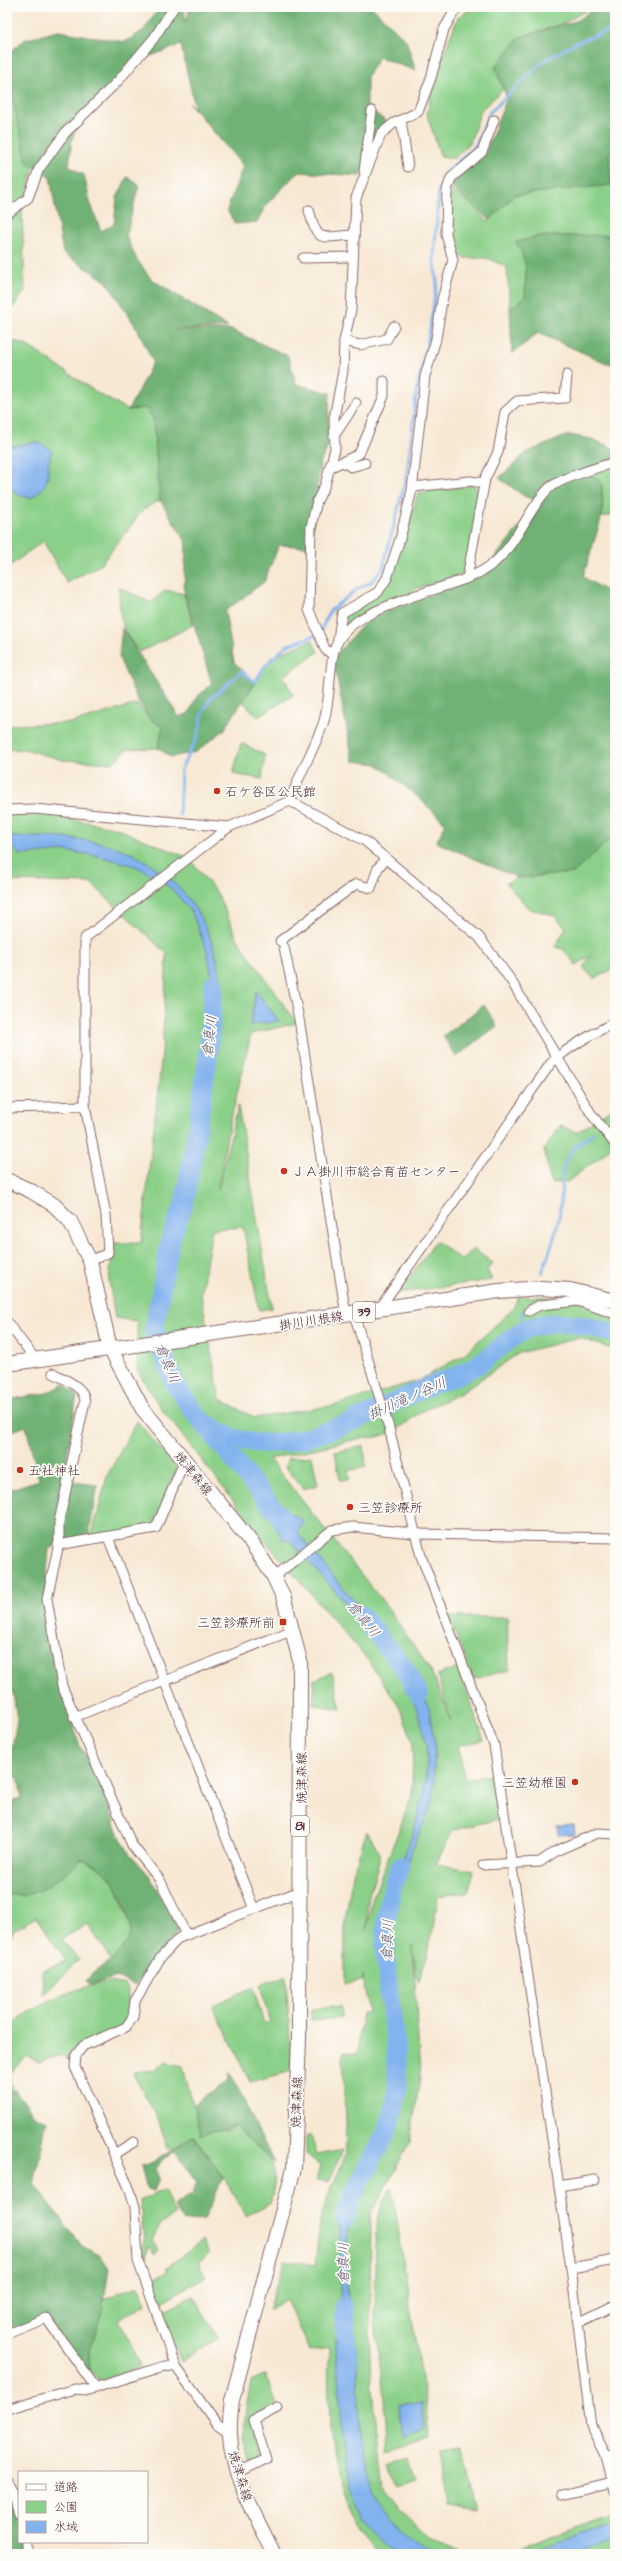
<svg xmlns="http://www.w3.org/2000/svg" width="622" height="2561" viewBox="0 0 622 2561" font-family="'Architects Daughter','Klee One',sans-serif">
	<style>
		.green { fill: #8bd089; stroke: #6a785a }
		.forest { fill: #70b275; stroke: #5d6850 }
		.water { fill: #83b3ee; stroke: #66698c }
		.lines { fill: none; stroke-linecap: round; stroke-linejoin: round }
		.stream { stroke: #83b3ee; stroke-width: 3 }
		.river { stroke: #83b3ee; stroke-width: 19 }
		.street-casing { stroke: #876566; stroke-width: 11 }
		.primary-casing { stroke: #876566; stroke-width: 16 }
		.street { stroke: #fff; stroke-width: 9 }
		.primary { stroke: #fff; stroke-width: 14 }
		.poi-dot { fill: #c8321e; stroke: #fdfcf7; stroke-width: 1.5 }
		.labels { text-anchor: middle; stroke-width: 3.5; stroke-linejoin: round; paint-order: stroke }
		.shield { fill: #fdfcf7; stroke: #806168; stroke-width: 1 }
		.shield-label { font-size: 12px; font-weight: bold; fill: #4a1f2b }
		.poi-label { font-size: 13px; fill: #4a1f2b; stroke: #fdfcf7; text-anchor: start }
		.street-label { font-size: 13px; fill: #4a1f2b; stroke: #fdfcf7 }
		.water-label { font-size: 14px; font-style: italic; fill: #5e536f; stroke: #fdfcf7 }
	</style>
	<rect width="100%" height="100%" fill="#fdfcf7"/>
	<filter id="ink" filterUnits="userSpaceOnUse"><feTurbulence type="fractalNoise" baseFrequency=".025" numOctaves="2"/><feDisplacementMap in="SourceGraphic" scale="8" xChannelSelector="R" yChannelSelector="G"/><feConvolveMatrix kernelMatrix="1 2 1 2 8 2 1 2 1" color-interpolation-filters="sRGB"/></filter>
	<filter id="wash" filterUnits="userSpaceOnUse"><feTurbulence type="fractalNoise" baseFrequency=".012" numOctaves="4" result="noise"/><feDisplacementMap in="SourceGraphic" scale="16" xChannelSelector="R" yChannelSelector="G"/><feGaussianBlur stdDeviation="0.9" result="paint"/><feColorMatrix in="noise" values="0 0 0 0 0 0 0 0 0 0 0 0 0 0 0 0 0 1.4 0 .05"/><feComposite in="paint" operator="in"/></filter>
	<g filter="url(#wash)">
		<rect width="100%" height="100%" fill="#f7e8d3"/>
		<g class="green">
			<polygon points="475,7 592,7 560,25 520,37 495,67 503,89 481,110 470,142 455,158 441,157 427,115 434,79 458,17"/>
			<polygon points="7,83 34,166 22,211 25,291 7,316"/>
			<polygon points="615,144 615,235 537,237 517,242 526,261 525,297 510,309 507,267 487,258 465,258 457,254 448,237 450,189 471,204 488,222 514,195 610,185 609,153"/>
			<polygon points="7,340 25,344 99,394 128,410 145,408 153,418 160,500 144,509 100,565 67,583 43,541 7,568"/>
			<polygon points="615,462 615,515 601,517 603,507 602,484 584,474"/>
			<polygon points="474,485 481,495 466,573 418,588 340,630 348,608 381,593 397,548 406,535 418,493"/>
			<path d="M119,587l32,16 14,-13 19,4 9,31 -53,27c-21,-23 -20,-35 -21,-65z"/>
			<polygon points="312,640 318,652 283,676 293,695 258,717 243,702 271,657"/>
			<polygon points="137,704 151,720 163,727 158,748 128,749 113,763 63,760 24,749 7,750 7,725 71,723"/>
			<polygon points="241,743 265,755 262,779 233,774"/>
			<path d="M7,814h36l70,13 76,31 28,35 21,47 59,83 -46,11 -24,102 -9,53 20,-83 34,202 -13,2 -16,-83 -31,2 -11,65 19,105 35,19 81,-13 84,-25 43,-25 49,-45 7,-14 42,2 54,10v42l-36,-12 -60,15 -58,40 -41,19 -24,19 -19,6 -15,1 -93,21 119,149 43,63 20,50 -14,-46 21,-8 26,73 -26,6 7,33 26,-4 8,44 -46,11 -17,34 38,7 -6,21 -30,4 -6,39 -13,47 -3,-7 -3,-30 7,133 -10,64 -39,71 -1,145 7,75 6,54 18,24 28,27 38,16h-88c-8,-10 -19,-21 -24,-32 -25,-53 -28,-116 -26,-174l-20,3 -23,-52 -18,11 17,-50 30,5 6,-51 25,-60 -3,-102 14,1 5,-40h6l-5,-38 -1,6 -17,2v-64l9,-50 13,-38 14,24 -12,40 -3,36 7,-34 39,-101 1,-55 -15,-37 -31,-45 -106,-123 -101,-129 -23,-37v-49l-22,-3 -6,-38 5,-37h27l21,-189 5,-100 -76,-71 -84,-2z"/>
			<polygon points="615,835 615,968 594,979 583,967 592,955 576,965 563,949 555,947 566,928 554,915 529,909 506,883 518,878 573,873"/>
			<polygon points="615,1107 615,1142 604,1154 567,1182 551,1183 544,1150 560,1126 577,1132"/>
			<polygon points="436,1241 462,1261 473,1249 493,1263 487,1270 492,1280 398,1293"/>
			<polygon points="137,1421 177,1468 156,1521 150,1527 91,1539 107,1476"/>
			<polygon points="364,1446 366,1467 348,1471 350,1479 340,1480 335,1452"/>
			<polygon points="312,1456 318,1485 303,1489 285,1466 288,1458"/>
			<polygon points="449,1617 507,1617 509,1670 473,1679"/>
			<polygon points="332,1672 341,1709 314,1705 314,1680"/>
			<polygon points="82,1859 101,1868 115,1883 132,1928 128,1941 112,1962 88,1924 62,1939 79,1960 43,1994 42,1971 66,1961 36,1917 14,1930 7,1943 7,1894 25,1895"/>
			<polygon points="286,1976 292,2071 250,2082 213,2005 253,1987 264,2024 270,2023 260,1985"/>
			<path d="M109,1982l16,3c6,12 1,23 7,33l-11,11 -42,16 -7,20 -10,-10 -24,7 -11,-6 -18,19 4,16 -6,4v-43l7,-7 -7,6v-24c36,-25 59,-37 102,-45z"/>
			<polygon points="341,2006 341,2018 311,2021 311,2009"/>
			<path d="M166,2062l17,4 10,39 17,26 19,-2 6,-3c30,28 49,33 35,77l-24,13 -18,-31 -33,-49 -22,12h-5l-12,-34 -21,-36 -2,-6 23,-2z"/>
			<polygon points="311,2135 317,2155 343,2150 329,2182 316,2181 320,2165 306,2154 306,2137"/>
			<polygon points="392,2187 430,2438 388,2450 384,2397 375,2323 376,2233 382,2202"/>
			<polygon points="164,2190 175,2214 160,2225 152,2240 159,2250 155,2254 148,2246 147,2259 144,2260 141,2251 144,2242 140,2201"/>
			<polygon points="202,2241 209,2253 198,2263 206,2276 159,2304 150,2280 167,2272 167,2267"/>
			<polygon points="139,2286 145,2305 119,2319 140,2367 100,2381 91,2371 90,2350 104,2299"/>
			<polygon points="193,2296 219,2338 181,2361 161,2312"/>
			<path d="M266,2375l11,30 -23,13 7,39 -12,8c-8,-31 -4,-52 2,-83z"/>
			<polygon points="460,2448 479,2511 450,2506 441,2451"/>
			<polygon points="410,2456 417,2479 397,2485 389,2462"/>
			<polygon points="615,2513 615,2554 482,2554 517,2549"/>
		</g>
		<g class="forest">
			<polygon points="160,7 184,7 186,24 190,7 372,7 406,40 416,71 379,57 367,76 367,107 387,122 361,176 298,172 266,205 257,222 235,224 227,210 243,166 189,103 195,108 181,45 134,62 84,113 72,139 69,166 84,175 90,202 101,231 114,224 117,198 127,177 139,185 126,236 136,258 151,279 228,327 175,330 232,330 288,356 296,384 330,393 327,449 320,463 311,547 279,545 264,582 225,611 234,662 255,682 224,730 196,752 171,757 158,748 163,727 151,720 138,701 119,658 122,628 179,717 189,713 196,698 212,684 184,591 186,542 160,500 153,418 145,408 128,410 153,362 138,330 106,281 63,253 50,177 27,162 7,77 7,55 24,40 58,31 125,42 144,30"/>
			<polygon points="596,7 615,7 615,144 609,154 611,185 514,195 490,220 449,185 485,154 507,98 495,67 520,37 576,21"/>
			<path d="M615,235v130l-11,-3 -66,-29 -26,21 -2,-45 15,-12c1,-25 4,-32 -9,-55l24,-6z"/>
			<polygon points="568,435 592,439 615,449 615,460 582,475 595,477 602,483 602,516 583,577 608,592 615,600 615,835 573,873 518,878 436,842 446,824 419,798 377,764 353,761 333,658 370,617 480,576 539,502 524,496 499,478 526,453"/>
			<polygon points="484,1005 497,1026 456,1057 443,1036"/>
			<path d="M64,1384l13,11 -14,86 35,4 -10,53 -34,8 -5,3 -5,59 5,38 30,98 21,40 22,57 8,13 19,21 30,56 -29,31 -15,24 -18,-9 -26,8 -5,-4c12,-16 31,-20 41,-39 6,-11 3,-19 0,-30 -9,-27 -17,-43 -45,-53 -16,14 -34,31 -56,36 -6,1 -13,-1 -19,0v-93l15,-4 -4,-21 -11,1 10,-58 -10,-69v-167l4,5 28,-9 -13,-54 -19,7v-33l40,-7z"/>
			<polygon points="230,2072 274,2163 235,2126 201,2134 193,2105 228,2081"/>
			<polygon points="15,2090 34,2115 47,2121 34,2184 82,2246 101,2256 109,2268 102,2312 90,2350 91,2381 46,2318 7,2334 7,2095"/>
			<polygon points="194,2136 223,2178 204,2220 184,2222 174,2206 178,2201 192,2195 197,2182 175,2151 155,2167 159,2178 154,2191 147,2189 141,2166 152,2163"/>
			<polygon points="7,2477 19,2515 19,2542 27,2542 27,2554 7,2554"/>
		</g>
		<g class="water">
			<path d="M37,442l15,8c-8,22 3,32 -21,48l-13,-3 -11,-10v-38z"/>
			<path d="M7,837c36,0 77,-1 111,11 84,30 126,126 90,207l4,-79 -6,-28 -14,-35 -20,-24 -16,-12 -21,-11 -36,-10 -34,-5 -45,4 -8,-8h-5z"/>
			<polygon points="256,991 279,1021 250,1025"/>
			<polygon points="257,1496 302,1520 303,1524 297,1532 382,1635 375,1635 289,1540 284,1541"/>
			<path d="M410,1670l19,38 6,37 -2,56 -25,59 -21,40c20,-55 55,-121 33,-181 -5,-16 -14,-32 -21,-48l5,3z"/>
			<polygon points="574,1825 575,1834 558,1835 557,1826"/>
			<path d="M353,2195c-9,44 -9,92 0,136l-12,1 -2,-109z"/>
			<path d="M355,2338c7,62 -3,132 37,185 9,13 29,23 42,31h-37l-35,-34 -15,-35 -12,-145z"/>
			<polygon points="421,2404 424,2430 406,2436 400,2420 399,2405"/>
			<polygon points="615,2522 615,2540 575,2554 521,2554"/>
		</g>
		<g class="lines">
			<g class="stream">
				<polyline points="179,815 181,769 198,736 202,714 210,699 242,671 255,682 265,666 286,646 319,634 330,611 357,589 371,582 383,568 387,551 407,475 417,387 428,341 437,283 434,258 439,190 448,171 476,145 490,112 541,63 575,43 615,28"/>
				<polyline points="605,1125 615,1119"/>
				<path d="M542,1273c6,-18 14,-37 17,-56 7,-40 -7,-57 34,-84"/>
				<polyline points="519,1334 523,1312"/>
			</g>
			<g class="river">
				<polyline points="214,984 208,1058 195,1143 184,1204 171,1237 154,1329 174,1383 195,1413 284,1521"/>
				<path d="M212,1426c57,44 146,-7 202,-33 18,-9 40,-15 58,-25 20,-11 36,-31 57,-40 28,-11 59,-2 86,6"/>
				<polyline points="361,1615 404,1668 419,1695"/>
				<path d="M345,2219c12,-46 49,-80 52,-128 3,-81 -30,-144 3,-225"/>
				<polyline points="344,2307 348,2364"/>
			</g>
		</g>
	</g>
	<g filter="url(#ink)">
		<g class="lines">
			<g class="street-casing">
				<g id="street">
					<polyline points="401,120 408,167"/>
					<polyline points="364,171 372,111"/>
					<path d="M309,210c9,34 10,27 44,25"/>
					<polyline points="7,214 28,198 39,169 65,133 118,81 154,38 174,7"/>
					<polyline points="303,258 352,257"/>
					<polyline points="344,341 360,345 387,339 394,326"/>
					<polyline points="334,436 356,403"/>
					<polyline points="343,462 351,467 365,463"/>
					<polyline points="329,468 359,454 384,396 384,381"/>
					<polyline points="413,487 470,481 484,483"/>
					<polyline points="467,578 485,479 498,452 505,412 517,401 565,398 567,375"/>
					<polyline points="338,639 342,613 378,592 387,578 400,539 412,490 425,376 436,339 442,300 453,260 446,234 447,190 451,178 482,152 494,120"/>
					<polyline points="333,655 325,649 309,610 311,527 317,501 325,485 335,449 334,418 343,371 344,341 351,310 356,198 381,134 394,123 418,112 431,78 444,29 457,7"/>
					<polyline points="290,801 365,841 479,937 510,979 592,1115 615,1144"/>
					<polyline points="7,810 34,809 229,827"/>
					<polyline points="280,941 356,884 371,888 378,868 386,858"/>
					<polyline points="284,947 299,1019 346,1315"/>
					<polyline points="7,1108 85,1106"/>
					<path d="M90,1261l18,-8 -2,-38 -21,-109v-168l144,-111 61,-26c9,-27 25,-53 34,-80 6,-22 5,-44 9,-66 6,-31 39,-43 65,-53 31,-14 71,-18 97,-40 23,-20 32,-51 53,-73 9,-10 52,-22 67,-27"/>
					<path d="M379,1309l172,-246c20,-18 40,-28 64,-41"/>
					<polyline points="529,1311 540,1305 578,1301 615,1314"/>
					<polyline points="354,1314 389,1428 421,1556 494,1745 571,2268 591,2426 605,2453 615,2459"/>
					<polyline points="7,1322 36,1360"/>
					<path d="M53,1373c12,7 31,13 32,28l-26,121v21l-12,56 15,87 70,159 28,35 26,55"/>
					<polyline points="108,1537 254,1909"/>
					<polyline points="58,1545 156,1528 184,1462"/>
					<polyline points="274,1577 332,1530 353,1527 422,1534 615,1538"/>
					<polyline points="74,1717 293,1630"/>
					<polyline points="483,1865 540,1862 556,1851 597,1833 615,1834"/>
					<polyline points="114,2154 134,2142"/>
					<polyline points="559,2186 595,2180"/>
					<polyline points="571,2268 615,2260"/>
					<polyline points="578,2323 615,2305"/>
					<polyline points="7,2334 46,2318 96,2388"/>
					<polyline points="176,2367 138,2261 135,2207 130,2190 75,2067 76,2055 83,2046 126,2027 133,2017 135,2001 161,1957 179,1938 300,1891"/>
					<polyline points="7,2409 75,2389 88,2390 165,2366 176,2367 216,2423 230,2433"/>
					<polyline points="605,2453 615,2492"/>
					<polyline points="237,2473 266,2459 254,2420 277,2408"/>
					<polyline points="7,2477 19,2515"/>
					<polyline points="563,2494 612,2482"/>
					<polyline points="27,2554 27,2542"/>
				</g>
			</g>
			<g class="primary-casing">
				<g id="primary">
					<path d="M7,1180l24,11 23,14 16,16 20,40 20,87 32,60 109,134 23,35 10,22 16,62 -1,378 -5,129 -62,232c-1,11 -3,23 -2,34 2,43 25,82 44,120"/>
					<polyline points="7,1364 499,1291 541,1288 570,1290 615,1301"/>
				</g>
			</g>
			<use href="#street" class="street"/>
			<use href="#primary" class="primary"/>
		</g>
	</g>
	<g class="poi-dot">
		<circle cx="217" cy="791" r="4"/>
		<circle cx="284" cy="1171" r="4"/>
		<circle cx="20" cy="1470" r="4"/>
		<circle cx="350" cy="1507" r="4"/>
		<rect x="279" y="1618" width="8" height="8" rx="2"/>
		<circle cx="575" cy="1782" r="4"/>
	</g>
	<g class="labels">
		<g class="shield">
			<rect x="353" y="1302" width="22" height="20" rx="3"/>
			<rect x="291" y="1816" width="18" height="20" rx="3"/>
		</g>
		<g class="shield-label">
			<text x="364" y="1316">39</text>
			<text x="300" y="1830">81</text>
		</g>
		<g class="poi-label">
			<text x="225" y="796">石ケ谷区公民館</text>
			<text x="292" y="1176">ＪＡ掛川市総合育苗センター</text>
			<text x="28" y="1475">五社神社</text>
			<text x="358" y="1512">三笠診療所</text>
			<text x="275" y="1627" text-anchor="end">三笠診療所前</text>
			<text x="567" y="1787" text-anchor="end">三笠幼稚園</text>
		</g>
		<g class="street-label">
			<text transform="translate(311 1320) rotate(-9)" y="5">掛川川根線</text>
			<text transform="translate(194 1473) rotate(51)" y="5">焼津森線</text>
			<text transform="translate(301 1778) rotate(-90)" y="5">焼津森線</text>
			<text transform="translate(296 2102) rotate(-88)" y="5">焼津森線</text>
			<text transform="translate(241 2476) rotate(73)" y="5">焼津森線</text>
		</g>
		<g class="water-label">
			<text transform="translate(209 1036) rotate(-84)" y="5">倉真川</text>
			<text transform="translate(168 1363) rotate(68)" y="5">倉真川</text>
			<text transform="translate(407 1398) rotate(-24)" y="5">掛川滝ノ谷川</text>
			<text transform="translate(364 1619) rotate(51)" y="5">倉真川</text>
			<text transform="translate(387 1940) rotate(-88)" y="5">倉真川</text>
			<text transform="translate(343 2263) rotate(-91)" y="5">倉真川</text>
		</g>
	</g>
	<rect width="622" height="2561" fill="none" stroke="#fdfcf7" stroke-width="24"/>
	<rect x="18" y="2471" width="130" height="72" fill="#fdfcf7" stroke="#b5a4a5"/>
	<rect x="26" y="2484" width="20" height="6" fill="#ffffff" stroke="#b5a4a5"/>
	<text x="54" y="2491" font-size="12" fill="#4a1f2b">道路</text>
	<rect x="26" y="2501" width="20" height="12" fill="#8bd089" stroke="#b5a4a5"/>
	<text x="54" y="2511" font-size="12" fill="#4a1f2b">公園</text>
	<rect x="26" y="2521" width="20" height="12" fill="#83b3ee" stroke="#b5a4a5"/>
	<text x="54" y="2531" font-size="12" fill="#4a1f2b">水域</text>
</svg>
